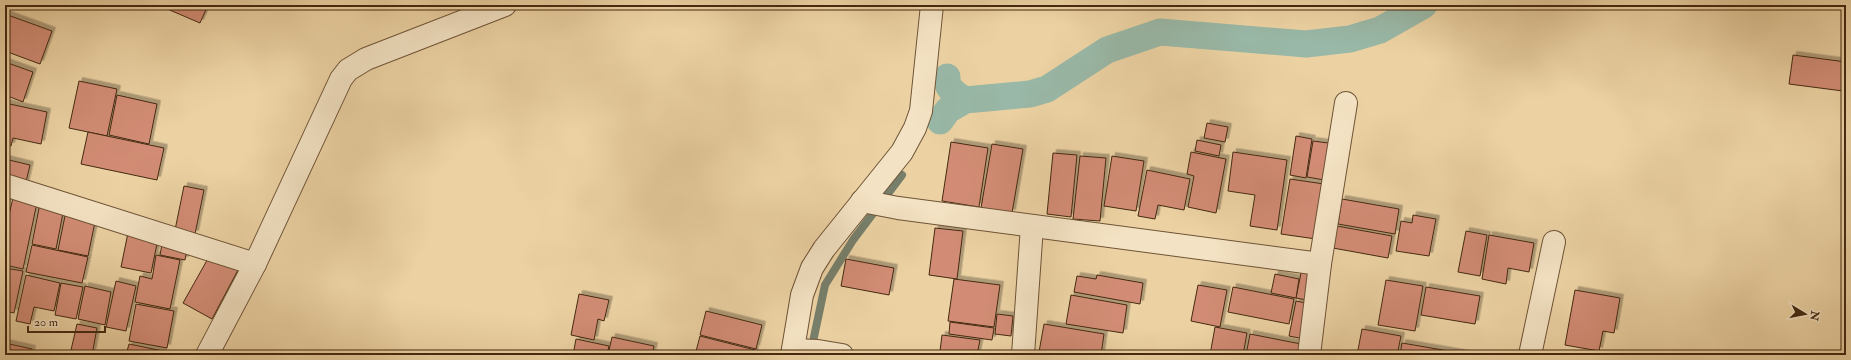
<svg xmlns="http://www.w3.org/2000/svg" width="1851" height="360" viewBox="0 0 1851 360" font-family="'IM FELL Double Pica',serif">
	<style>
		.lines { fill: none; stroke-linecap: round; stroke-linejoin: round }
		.stream { stroke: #777f6b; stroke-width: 8 }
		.canal { stroke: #99b8a7; stroke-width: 27 }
		.building { fill: #d28c74; stroke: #442911; filter: url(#shadow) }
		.minor-casing { stroke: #6e5336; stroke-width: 24 }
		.minor { stroke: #f3e2c3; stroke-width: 22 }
	</style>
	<defs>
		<filter id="shadow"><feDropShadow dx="3.5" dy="-3.5" stdDeviation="0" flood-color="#0004"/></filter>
	</defs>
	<rect width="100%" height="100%" fill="#ecd2a3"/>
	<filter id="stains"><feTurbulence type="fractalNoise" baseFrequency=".005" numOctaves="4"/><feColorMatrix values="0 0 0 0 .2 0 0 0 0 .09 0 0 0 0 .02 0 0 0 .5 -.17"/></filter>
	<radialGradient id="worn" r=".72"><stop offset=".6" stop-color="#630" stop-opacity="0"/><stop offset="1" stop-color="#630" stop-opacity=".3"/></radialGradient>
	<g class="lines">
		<polyline class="stream" points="811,351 825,285 853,240 902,175"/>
		<g class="canal">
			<path d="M947,77c-1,12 9,17 18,23"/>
			<polyline points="940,121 948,110 965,100 1030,94 1047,89 1107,50 1160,32 1306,44 1350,39 1380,30 1424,5"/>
		</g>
	</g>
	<g class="building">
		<polygon points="166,5 208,5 200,23 165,8"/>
		<polygon points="5,14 52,31 40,64 5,51"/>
		<polygon points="1793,55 1846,62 1843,91 1789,84"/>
		<polygon points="5,62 33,72 23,102 5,95"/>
		<polygon points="79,81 117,89 107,136 69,128"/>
		<polygon points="117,95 157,104 149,144 109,135"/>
		<polygon points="5,103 47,112 41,144 13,138 11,146 5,144"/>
		<polygon points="1207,123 1228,127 1225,142 1204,138"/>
		<polygon points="88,132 164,148 157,180 81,164"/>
		<polygon points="1296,136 1312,139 1306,178 1290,175"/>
		<polygon points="1197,140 1221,145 1219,156 1195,151"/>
		<polygon points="1313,141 1336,144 1330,181 1307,177"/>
		<polygon points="951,142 988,148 979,207 942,201"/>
		<polygon points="992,144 1023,149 1012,213 981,208"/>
		<polygon points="1191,152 1226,159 1216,213 1188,207 1194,176 1187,174"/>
		<polygon points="1233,152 1287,160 1277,230 1250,226 1255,195 1228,191"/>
		<polygon points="1053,153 1077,155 1071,217 1047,214"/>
		<polygon points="1080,156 1106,158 1100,221 1073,219"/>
		<polygon points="1112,156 1144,161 1136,211 1104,206"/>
		<polygon points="5,159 30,165 25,186 5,181"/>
		<polygon points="1147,170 1190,179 1184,210 1158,205 1155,219 1138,216"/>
		<polygon points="1290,179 1331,185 1323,240 1281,234"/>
		<polygon points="184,186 204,190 195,234 175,230"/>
		<polygon points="5,188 10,189 5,211"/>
		<polygon points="14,193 38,198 23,269 5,265 5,233"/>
		<polygon points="1342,199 1399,209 1395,234 1338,224"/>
		<polygon points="40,203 64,208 56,249 32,244"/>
		<polygon points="66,211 96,217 88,256 58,250"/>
		<polygon points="1413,215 1436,219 1429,256 1396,251 1401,221 1412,223"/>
		<polygon points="1337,226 1392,236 1388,258 1333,248"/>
		<polygon points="129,228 159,234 151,273 121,267"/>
		<polygon points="935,228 963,231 957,279 929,275"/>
		<polygon points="1466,231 1487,235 1480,276 1458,272"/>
		<polygon points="1489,235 1534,243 1529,272 1508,268 1506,284 1482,279"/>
		<polygon points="163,239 188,244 185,260 160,255"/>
		<polygon points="32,245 88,257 82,283 26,272"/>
		<polygon points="156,255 180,260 170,309 135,302 140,276 152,279"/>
		<polygon points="210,255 238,270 212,319 183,303"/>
		<polygon points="846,259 894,268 889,295 841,286"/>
		<polygon points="1303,263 1319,266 1312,301 1296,298"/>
		<polygon points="5,268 23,271 14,313 5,311"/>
		<polygon points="1275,274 1299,279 1296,298 1271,293"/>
		<polygon points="26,275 60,283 54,311 34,307 30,324 16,321"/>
		<polygon points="1097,275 1143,283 1140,304 1074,292 1077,276 1096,279"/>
		<polygon points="954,279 1000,285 994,327 948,321"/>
		<polygon points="1386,280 1423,286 1415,331 1378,325"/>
		<polygon points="116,281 136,286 126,331 106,327"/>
		<polygon points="61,283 83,287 76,319 55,315"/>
		<polygon points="1198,285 1227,290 1220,327 1191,321"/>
		<polygon points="85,286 111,292 105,325 78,319"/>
		<polygon points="1233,287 1294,299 1289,324 1228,312"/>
		<polygon points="1426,287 1480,296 1475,324 1421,315"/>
		<polygon points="1575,290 1620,298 1614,333 1603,331 1599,351 1565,345"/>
		<polygon points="579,294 609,300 604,321 598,319 594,340 571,335"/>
		<polygon points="1071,295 1127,305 1123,333 1066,324"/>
		<polygon points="1296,301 1311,304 1304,339 1289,336"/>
		<polygon points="136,304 174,311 167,348 129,341"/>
		<polygon points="706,311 762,325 756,349 700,335"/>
		<polygon points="997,314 1013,316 1011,336 995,334"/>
		<polygon points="950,322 994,328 992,340 949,334"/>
		<polygon points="77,324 97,328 92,355 71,350"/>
		<polygon points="1044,324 1104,334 1101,355 1059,355 1039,352"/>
		<polygon points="1215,327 1247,333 1243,355 1210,355"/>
		<polygon points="1362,329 1401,336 1397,355 1357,355"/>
		<polygon points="1250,334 1301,344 1299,355 1246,355"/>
		<polygon points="942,335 980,340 977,355 940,351"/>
		<polygon points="700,336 755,350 754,355 695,355"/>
		<polygon points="612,337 654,346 652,355 608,355"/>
		<polygon points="576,339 609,346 607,355 573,355"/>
		<polygon points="5,343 32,349 31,355 5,355"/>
		<polygon points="1402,343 1472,355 1400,355"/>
		<polygon points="129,344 163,351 162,355 126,355"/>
	</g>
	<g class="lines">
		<g class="minor-casing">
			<g id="minor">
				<polyline points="5,185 255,264"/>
				<polyline points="862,201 898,208 1320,264"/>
				<polyline points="793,350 818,351 842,355"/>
				<polyline points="207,355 255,264 341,79 348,70 366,59 505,5"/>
				<polyline points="792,355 802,295 812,268 824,249 902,152 915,128 921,111 932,5"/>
				<polyline points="1023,355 1032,226"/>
				<polyline points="1309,355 1320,264 1346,103"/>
				<polyline points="1530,355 1554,242"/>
			</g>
		</g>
		<use href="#minor" class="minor"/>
	</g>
	<rect width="1851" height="360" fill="none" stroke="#ecd2a3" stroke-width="20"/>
	<rect x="6" y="6" width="1839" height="348" fill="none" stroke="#442911" stroke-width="2"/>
	<rect x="10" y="10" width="1831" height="340" fill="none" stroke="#442911"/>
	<g transform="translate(1805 314) rotate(100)" stroke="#f3e2c3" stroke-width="3" paint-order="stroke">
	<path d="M0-3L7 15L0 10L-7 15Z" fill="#442911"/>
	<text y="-6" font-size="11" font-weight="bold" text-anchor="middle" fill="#442911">N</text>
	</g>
	<path d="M28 326v6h77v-6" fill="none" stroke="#442911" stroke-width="2"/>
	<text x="34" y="326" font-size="12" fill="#442911" stroke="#f3e2c3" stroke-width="3" paint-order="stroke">20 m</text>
	<rect width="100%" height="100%" filter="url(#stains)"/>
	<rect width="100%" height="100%" fill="url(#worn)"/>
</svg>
